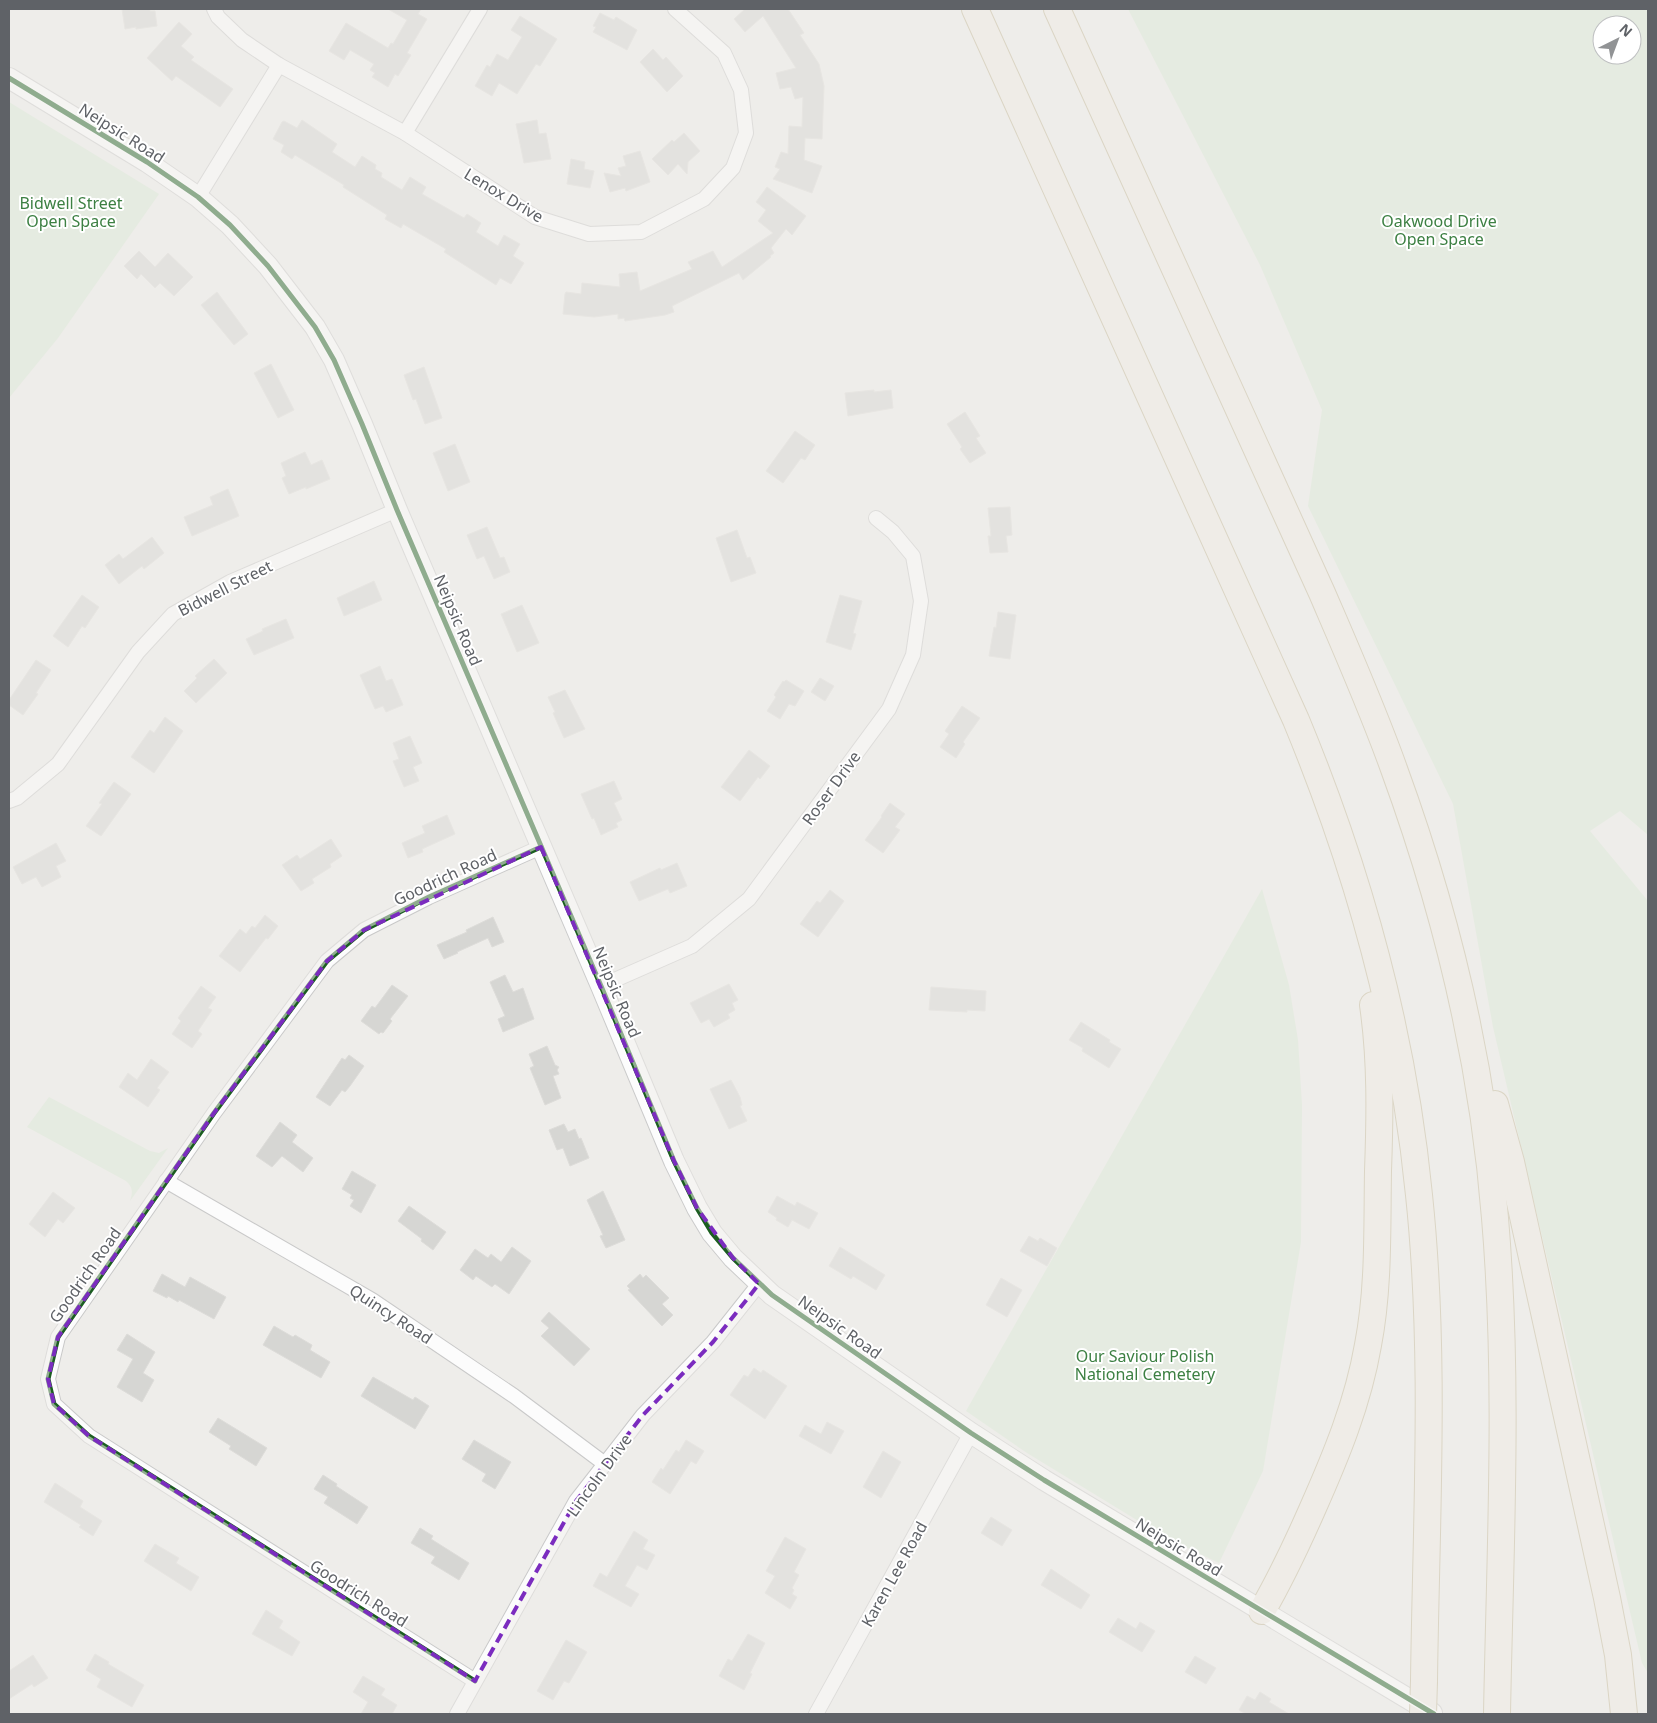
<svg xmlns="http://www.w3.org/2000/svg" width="1657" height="1723" viewBox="0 0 1657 1723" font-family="'Noto Sans',sans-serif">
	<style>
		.green { fill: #d9e9d7; fill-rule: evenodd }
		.building { fill: #d6d6d3; stroke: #dddcd9 }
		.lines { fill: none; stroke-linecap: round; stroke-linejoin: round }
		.street-casing { stroke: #c9c9c9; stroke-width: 16 }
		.secondary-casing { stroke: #cbcbcb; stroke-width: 22 }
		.highway-casing { stroke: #c3b899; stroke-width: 28 }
		.street { stroke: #fcfcfc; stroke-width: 14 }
		.secondary { stroke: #fcfcfc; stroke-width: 20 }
		.highway { stroke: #efece4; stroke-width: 26 }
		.highway-bridge-casing { stroke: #c3b899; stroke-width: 28; stroke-linecap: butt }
		.highway-bridge { stroke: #efece4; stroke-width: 26 }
		.cycleway-casing { stroke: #fff; stroke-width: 8 }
		.cycleway { stroke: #1b5e20; stroke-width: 5 }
		.marked { fill: none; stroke: #7b2cbf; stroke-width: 4; stroke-dasharray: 10 6; stroke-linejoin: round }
		.labels { text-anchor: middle; stroke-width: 4; stroke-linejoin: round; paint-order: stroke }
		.street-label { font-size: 16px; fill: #5f6267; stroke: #fff }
		.park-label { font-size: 16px; fill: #3d8043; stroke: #fff }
	</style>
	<rect width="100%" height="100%" fill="#eeedea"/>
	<g class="green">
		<path d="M1128,9h520v826l-28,-24 -30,20 58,70v772l-6,-10 -149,-636 -40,-223 -145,-298 14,-96 -62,-145zM1602,25h30v30h-30z"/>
		<polygon points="9,102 159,194 58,338 9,398"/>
		<polygon points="1262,889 1289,985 1298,1040 1302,1105 1301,1242 1263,1471 1219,1563 1163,1536 1027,1453 966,1411"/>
		<path d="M49,1097l101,54 9,2 9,-5 -38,53c3,-8 3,-14 -4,-20l-99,-54z"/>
	</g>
	<g class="building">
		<polygon points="122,9 150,9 150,11 155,11 157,26 136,29 136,27 125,29"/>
		<polygon points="388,9 421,9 418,14 427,19 407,53 411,55 398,76 395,74 388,87 372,77 375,73 370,70 374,64 350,50 344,60 329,51 346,23 388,48 391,43 393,44 407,20"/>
		<polygon points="745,9 788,9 804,33 800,35 819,64 824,86 822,139 805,138 804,160 822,166 812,193 773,179 780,169 775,167 781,152 788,154 789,126 802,127 803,97 795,99 791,87 780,89 776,73 796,68 763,16 745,32 734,19"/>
		<polygon points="600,13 614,20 616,17 637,30 627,50 593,32 596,27 593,26"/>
		<polygon points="520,16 557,39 540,66 536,64 517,94 499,83 492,96 475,86 487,65 490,67 497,54 508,60 522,37 511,30"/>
		<polygon points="179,22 192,34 181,46 194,57 191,60 233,89 220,107 176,76 172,81 147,58"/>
		<polygon points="653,49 663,60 666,57 683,76 667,92 640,62"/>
		<polygon points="302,120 337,144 332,152 355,167 362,156 376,165 375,169 382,173 381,177 402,190 410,177 426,187 422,194 464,218 467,214 481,223 476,232 498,246 504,235 520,244 513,256 524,263 511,284 500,278 496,285 444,252 446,249 403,224 401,228 385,219 387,215 343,187 344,185 295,155 292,159 281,152 284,145 273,139 282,122 284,121 297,128"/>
		<polygon points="537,120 539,134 546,133 551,159 524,163 516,124"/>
		<polygon points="684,133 700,151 688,162 687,174 678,164 668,175 652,159 672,140 674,142"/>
		<polygon points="640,151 650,182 626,191 625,188 610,192 604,173 621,176 618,168 626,166 623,156"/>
		<polygon points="571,159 585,162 584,169 594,171 590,188 567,184"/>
		<polygon points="767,187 806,216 792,235 786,229 771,248 774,253 770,256 771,257 743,280 739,273 672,306 674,312 665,315 625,321 624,318 618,319 618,314 594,317 563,314 565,294 566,292 581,294 582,283 620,287 619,274 637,272 640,291 692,269 688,262 713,251 722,267 773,233 758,221 766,210 756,202"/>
		<polygon points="139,251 155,267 168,253 193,277 174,296 160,283 155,288 141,274 137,279 124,266"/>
		<polygon points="217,292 248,334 234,345 201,305"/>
		<polygon points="271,364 294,410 278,418 254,373"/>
		<polygon points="424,367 442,418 425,424 416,399 413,400 404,375"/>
		<polygon points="874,390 874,392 891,390 893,408 848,416 845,393"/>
		<polygon points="965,412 980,436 976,438 986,453 970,463 960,449 962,447 947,424"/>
		<polygon points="795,431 815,445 805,460 801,458 783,483 766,471"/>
		<polygon points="455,444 470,482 448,491 433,453"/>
		<polygon points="305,452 311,465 322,460 330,479 306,489 306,487 289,494 282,478 286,476 281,463"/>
		<polygon points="228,489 239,516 192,536 184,517 213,505 210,497"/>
		<polygon points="1010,507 1012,535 1006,536 1008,552 990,553 988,536 991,536 988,508"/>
		<polygon points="487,527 500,558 504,557 510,572 494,579 484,556 477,559 467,535"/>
		<polygon points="737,530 747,558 750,557 756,573 731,582 716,538"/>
		<polygon points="152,537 164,553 144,569 142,566 119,584 105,565 119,554 123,559"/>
		<polygon points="374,581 382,600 344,616 337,598"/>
		<polygon points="82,595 99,607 85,628 82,626 68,647 53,636"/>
		<polygon points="840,595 862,601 853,633 856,634 851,650 826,642"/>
		<polygon points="522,605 539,643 517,652 501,614"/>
		<polygon points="998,612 1016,615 1010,659 989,656 994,627 996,628"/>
		<polygon points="286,619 294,638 254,655 246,639 263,631 262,629"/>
		<polygon points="214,659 227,673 196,703 184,691 197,678 195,676"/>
		<polygon points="36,660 51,670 36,693 38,694 23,715 9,705 9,700"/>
		<polygon points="380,666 386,681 392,679 403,705 386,712 383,706 375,709 360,675"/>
		<polygon points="820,678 834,686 825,701 811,692"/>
		<polygon points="786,680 804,691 795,706 789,704 780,719 767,711 776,697 774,695 783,681 784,682"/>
		<polygon points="565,690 585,729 564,738 553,713 555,712 548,697"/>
		<polygon points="962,706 980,718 963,742 965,744 956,758 940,747 949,734 945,731"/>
		<polygon points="165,717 183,731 154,773 131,757 150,730 154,733"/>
		<polygon points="410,736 422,763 413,767 419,781 404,787 393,761 399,759 393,743"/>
		<polygon points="749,750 770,766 760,779 758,777 740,801 721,787"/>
		<polygon points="614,781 622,799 614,803 622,820 616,823 618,827 601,835 594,818 592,819 581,794"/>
		<polygon points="114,782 131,794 101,836 86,826 102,804 99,803"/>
		<polygon points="890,803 905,814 895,827 900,830 883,853 865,840 882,817 881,816"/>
		<polygon points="447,815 455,834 422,849 423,852 408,858 402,843 425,833 422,826"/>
		<polygon points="331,839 342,856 330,864 331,867 312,879 314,883 301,891 282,865 297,855 300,859"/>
		<polygon points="56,843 66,861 56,866 61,877 42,887 36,877 22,884 13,867"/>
		<polygon points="677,863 687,886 670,893 668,889 639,901 630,882 660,868 661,870"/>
		<polygon points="830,890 844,901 818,937 800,924 817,901 820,903"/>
		<polygon points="265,915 278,926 268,939 266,938 240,972 219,956 240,929 246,934 252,926 255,928"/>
		<polygon points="493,917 504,942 492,947 488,938 457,952 458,953 444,959 437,945 467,932 466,930"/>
		<polygon points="505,975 513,992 523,988 534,1019 503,1032 498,1019 505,1016 490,982"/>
		<polygon points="729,984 738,1000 732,1003 735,1010 728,1014 730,1018 714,1027 709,1019 701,1023 690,1003"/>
		<polygon points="392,985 408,996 390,1019 392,1021 383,1033 381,1032 379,1034 361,1021 372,1006 375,1008"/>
		<polygon points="201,986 216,997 208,1008 212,1010 198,1031 202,1034 192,1048 172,1034 181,1021 178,1018"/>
		<polygon points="931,987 986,991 985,1011 967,1010 967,1012 929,1010"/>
		<polygon points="1081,1022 1110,1040 1109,1042 1121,1049 1109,1068 1082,1051 1083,1048 1069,1040"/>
		<polygon points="547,1046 555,1065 559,1067 557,1070 559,1074 553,1076 561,1098 545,1105 530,1068 534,1066 529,1054"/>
		<polygon points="349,1055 364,1066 350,1086 345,1092 342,1090 330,1106 316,1097 342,1058 345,1060"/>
		<polygon points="151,1059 169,1072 157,1088 160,1090 148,1107 119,1087 128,1073 137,1080"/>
		<polygon points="731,1080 740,1097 742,1105 740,1106 747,1121 729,1129 710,1089"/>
		<polygon points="280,1122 297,1135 292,1142 313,1158 303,1172 282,1156 272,1167 256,1156"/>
		<polygon points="564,1124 568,1132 575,1129 579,1139 581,1138 589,1158 570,1166 563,1148 557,1150 549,1130"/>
		<polygon points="352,1171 376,1185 361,1213 350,1206 354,1200 350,1198 352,1195 342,1189"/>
		<polygon points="603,1191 625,1240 606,1248 600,1236 603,1235 587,1200"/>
		<polygon points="53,1192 75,1208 63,1223 58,1219 45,1237 29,1224"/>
		<polygon points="777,1196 795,1206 797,1202 818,1213 809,1229 792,1220 788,1227 776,1220 777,1218 768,1212"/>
		<polygon points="409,1206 446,1232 433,1250 421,1241 422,1239 398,1221"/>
		<polygon points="1029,1236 1038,1241 1040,1238 1057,1248 1047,1266 1020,1251"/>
		<polygon points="512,1247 531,1261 509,1294 495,1284 492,1287 476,1276 473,1280 460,1270 475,1249 488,1258 491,1254 501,1262"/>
		<polygon points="840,1247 885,1275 876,1290 853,1276 851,1279 829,1266"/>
		<polygon points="162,1274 185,1287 190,1277 226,1297 214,1319 179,1300 178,1302 168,1296 167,1298 153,1291"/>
		<polygon points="640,1274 643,1278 646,1275 669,1298 662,1304 673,1315 662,1326 628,1290 630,1289 627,1286"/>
		<polygon points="1001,1278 1022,1290 1007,1317 986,1305"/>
		<polygon points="549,1312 590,1349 574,1366 541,1336 549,1328 541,1321"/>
		<polygon points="274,1326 293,1337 295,1335 312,1345 310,1350 330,1362 321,1378 263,1345"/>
		<polygon points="127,1334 155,1352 143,1373 154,1380 142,1402 117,1387 133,1359 117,1350"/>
		<polygon points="754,1368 761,1373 763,1370 787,1386 765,1419 730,1395 744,1375 748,1377"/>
		<polygon points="373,1377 413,1400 415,1397 429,1406 415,1429 361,1396"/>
		<polygon points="218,1418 267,1448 256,1466 229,1449 231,1446 209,1432"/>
		<polygon points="827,1422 844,1431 831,1454 799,1436 805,1425 821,1434"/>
		<polygon points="474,1440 511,1462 495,1489 482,1481 486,1474 462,1459"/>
		<polygon points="686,1440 704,1451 696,1464 691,1461 670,1494 652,1482 661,1468 663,1470 676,1450 679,1452"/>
		<polygon points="883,1451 901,1462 881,1498 863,1487"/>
		<polygon points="323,1475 337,1484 336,1486 368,1507 357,1524 324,1503 328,1497 314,1489"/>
		<polygon points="55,1483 83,1501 80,1507 102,1521 93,1536 79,1527 81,1525 44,1502"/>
		<polygon points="991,1517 1012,1530 1002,1546 981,1533"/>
		<polygon points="420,1528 433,1536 431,1539 469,1563 459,1580 431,1563 435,1557 411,1543"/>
		<polygon points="634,1531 648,1540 643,1549 655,1555 647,1570 637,1565 625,1586 639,1594 631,1607 593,1586 600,1573 607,1577"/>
		<polygon points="785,1537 806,1549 794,1572 799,1575 792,1588 794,1590 792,1594 797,1597 790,1609 765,1593 775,1576 766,1571"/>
		<polygon points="155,1544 179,1558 176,1563 199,1577 191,1591 144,1561"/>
		<polygon points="1051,1569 1090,1595 1081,1609 1041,1585"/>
		<polygon points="266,1610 283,1621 279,1628 300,1642 292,1656 252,1634"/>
		<polygon points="1118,1618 1136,1629 1140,1622 1155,1631 1142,1652 1109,1632"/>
		<polygon points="748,1634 765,1643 750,1673 752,1674 744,1690 719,1676 728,1659 732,1661"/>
		<polygon points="566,1640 587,1652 569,1683 564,1681 553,1700 537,1691"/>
		<polygon points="95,1654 109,1662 108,1664 144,1685 132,1707 97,1687 101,1679 86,1670"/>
		<polygon points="33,1655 48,1678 34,1687 32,1684 9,1699 9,1671"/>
		<polygon points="1195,1656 1216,1668 1206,1684 1185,1672"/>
		<polygon points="363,1676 385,1689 381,1695 397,1705 392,1714 361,1714 368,1702 353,1692"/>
		<polygon points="1260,1692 1271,1699 1269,1702 1289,1714 1246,1714 1239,1710 1247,1696 1255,1700"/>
	</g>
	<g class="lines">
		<g class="street-casing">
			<g id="street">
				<polyline points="214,9 218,17 242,40 279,65 405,133 535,217 589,234 641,232 704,199 733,168 746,133 741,90 724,53 675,9"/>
				<polyline points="405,133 480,9"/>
				<polyline points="198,197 279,65"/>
				<polyline points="9,801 17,798 58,764 138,652 173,614 230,582 397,510"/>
				<polyline points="601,986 692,946 749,899 889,709 913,655 921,601 913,556 893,532 876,518"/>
				<polyline points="166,1181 372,1300 514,1396 605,1464"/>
				<polyline points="475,1681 89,1436 54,1404 48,1379 58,1337 214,1113 327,961 364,930 429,897 541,847"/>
				<polyline points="457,1714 576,1501 643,1415 713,1342 759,1284"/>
				<polyline points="816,1714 971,1433"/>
			</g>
		</g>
		<g class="secondary-casing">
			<polyline id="secondary" points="9,78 147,162 198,197 230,225 268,266 315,327 334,360 362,424 397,510 601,986 674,1161 697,1208 712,1233 733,1258 772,1295 971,1433 1044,1480 1432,1713"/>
		</g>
		<g class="highway-casing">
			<g id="highway">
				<path d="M975,9l321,711c63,152 107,311 123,475 17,161 7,324 5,486"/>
				<path d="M1057,9l265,584c25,58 51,117 72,176 53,145 89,296 101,449 14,165 5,331 2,496"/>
				<polyline points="1495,1104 1511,1162 1607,1598 1618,1655 1624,1714"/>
				<path d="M1262,1611c19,-33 35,-67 50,-101 24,-54 46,-107 56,-165 11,-57 9,-116 10,-174 2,-55 3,-111 -5,-166"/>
			</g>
		</g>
		<use href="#street" class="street"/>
		<use href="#secondary" class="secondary"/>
		<use href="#highway" class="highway"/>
		<g class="highway-bridge-casing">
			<polyline id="highway-bridge" points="1423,1714 1424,1681"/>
		</g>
		<use href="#highway-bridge" class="highway-bridge"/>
		<g class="cycleway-casing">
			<g id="cycleway">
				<polyline points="9,78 147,162 198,197 230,225 268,266 315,327 334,360 362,424 397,510 601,986 674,1161 697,1208 712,1233 733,1258 772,1295 971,1433 1044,1480 1434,1714"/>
				<polyline points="475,1681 89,1436 54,1404 48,1379 58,1337 214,1113 327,961 364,930 429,897 541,847"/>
			</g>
		</g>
		<use href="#cycleway" class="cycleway"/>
	</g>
	<path d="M0 0H1657V1723H0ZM541,847l133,314 23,47 36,50 26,26 -46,58 -70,73 -67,86 -101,180 -386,-245 -35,-32 -6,-25 10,-42 156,-224 113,-152 37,-31z" fill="#eeedea" fill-opacity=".55" fill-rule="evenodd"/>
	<path class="marked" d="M541,847l133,314 23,47 36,50 26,26 -46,58 -70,73 -67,86 -101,180 -386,-245 -35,-32 -6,-25 10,-42 156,-224 113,-152 37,-31z"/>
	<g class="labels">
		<g class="street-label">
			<text transform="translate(122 133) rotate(32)" y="6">Neipsic Road</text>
			<text transform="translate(504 195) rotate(31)" y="6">Lenox Drive</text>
			<text transform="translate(225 588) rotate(-27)" y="6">Bidwell Street</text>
			<text transform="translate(458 620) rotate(67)" y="6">Neipsic Road</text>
			<text transform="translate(831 788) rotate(-54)" y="6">Roser Drive</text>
			<text transform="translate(445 877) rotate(-25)" y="6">Goodrich Road</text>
			<text transform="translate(617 992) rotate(67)" y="6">Neipsic Road</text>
			<text transform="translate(85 1275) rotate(-55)" y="6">Goodrich Road</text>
			<text transform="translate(391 1314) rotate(33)" y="6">Quincy Road</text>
			<text transform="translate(840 1327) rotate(35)" y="6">Neipsic Road</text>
			<text transform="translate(599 1475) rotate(-54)" y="6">Lincoln Drive</text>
			<text transform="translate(1179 1547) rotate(31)" y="6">Neipsic Road</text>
			<text transform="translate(894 1574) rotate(-61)" y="6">Karen Lee Road</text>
			<text transform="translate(359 1593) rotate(32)" y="6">Goodrich Road</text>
		</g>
		<g class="park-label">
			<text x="71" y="209">Bidwell Street<tspan x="71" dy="18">Open Space</tspan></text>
			<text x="1439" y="227">Oakwood Drive<tspan x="1439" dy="18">Open Space</tspan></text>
			<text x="1145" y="1362">Our Saviour Polish<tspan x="1145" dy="18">National Cemetery</tspan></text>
		</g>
	</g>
	<rect width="1657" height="1723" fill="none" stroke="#5f6267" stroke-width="20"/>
	<g transform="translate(1617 40) rotate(42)"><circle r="24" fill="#ffffff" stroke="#bfc0c2"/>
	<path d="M0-4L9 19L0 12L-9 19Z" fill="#919395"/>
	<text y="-8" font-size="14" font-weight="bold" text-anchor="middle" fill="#5f6267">N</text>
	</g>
</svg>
